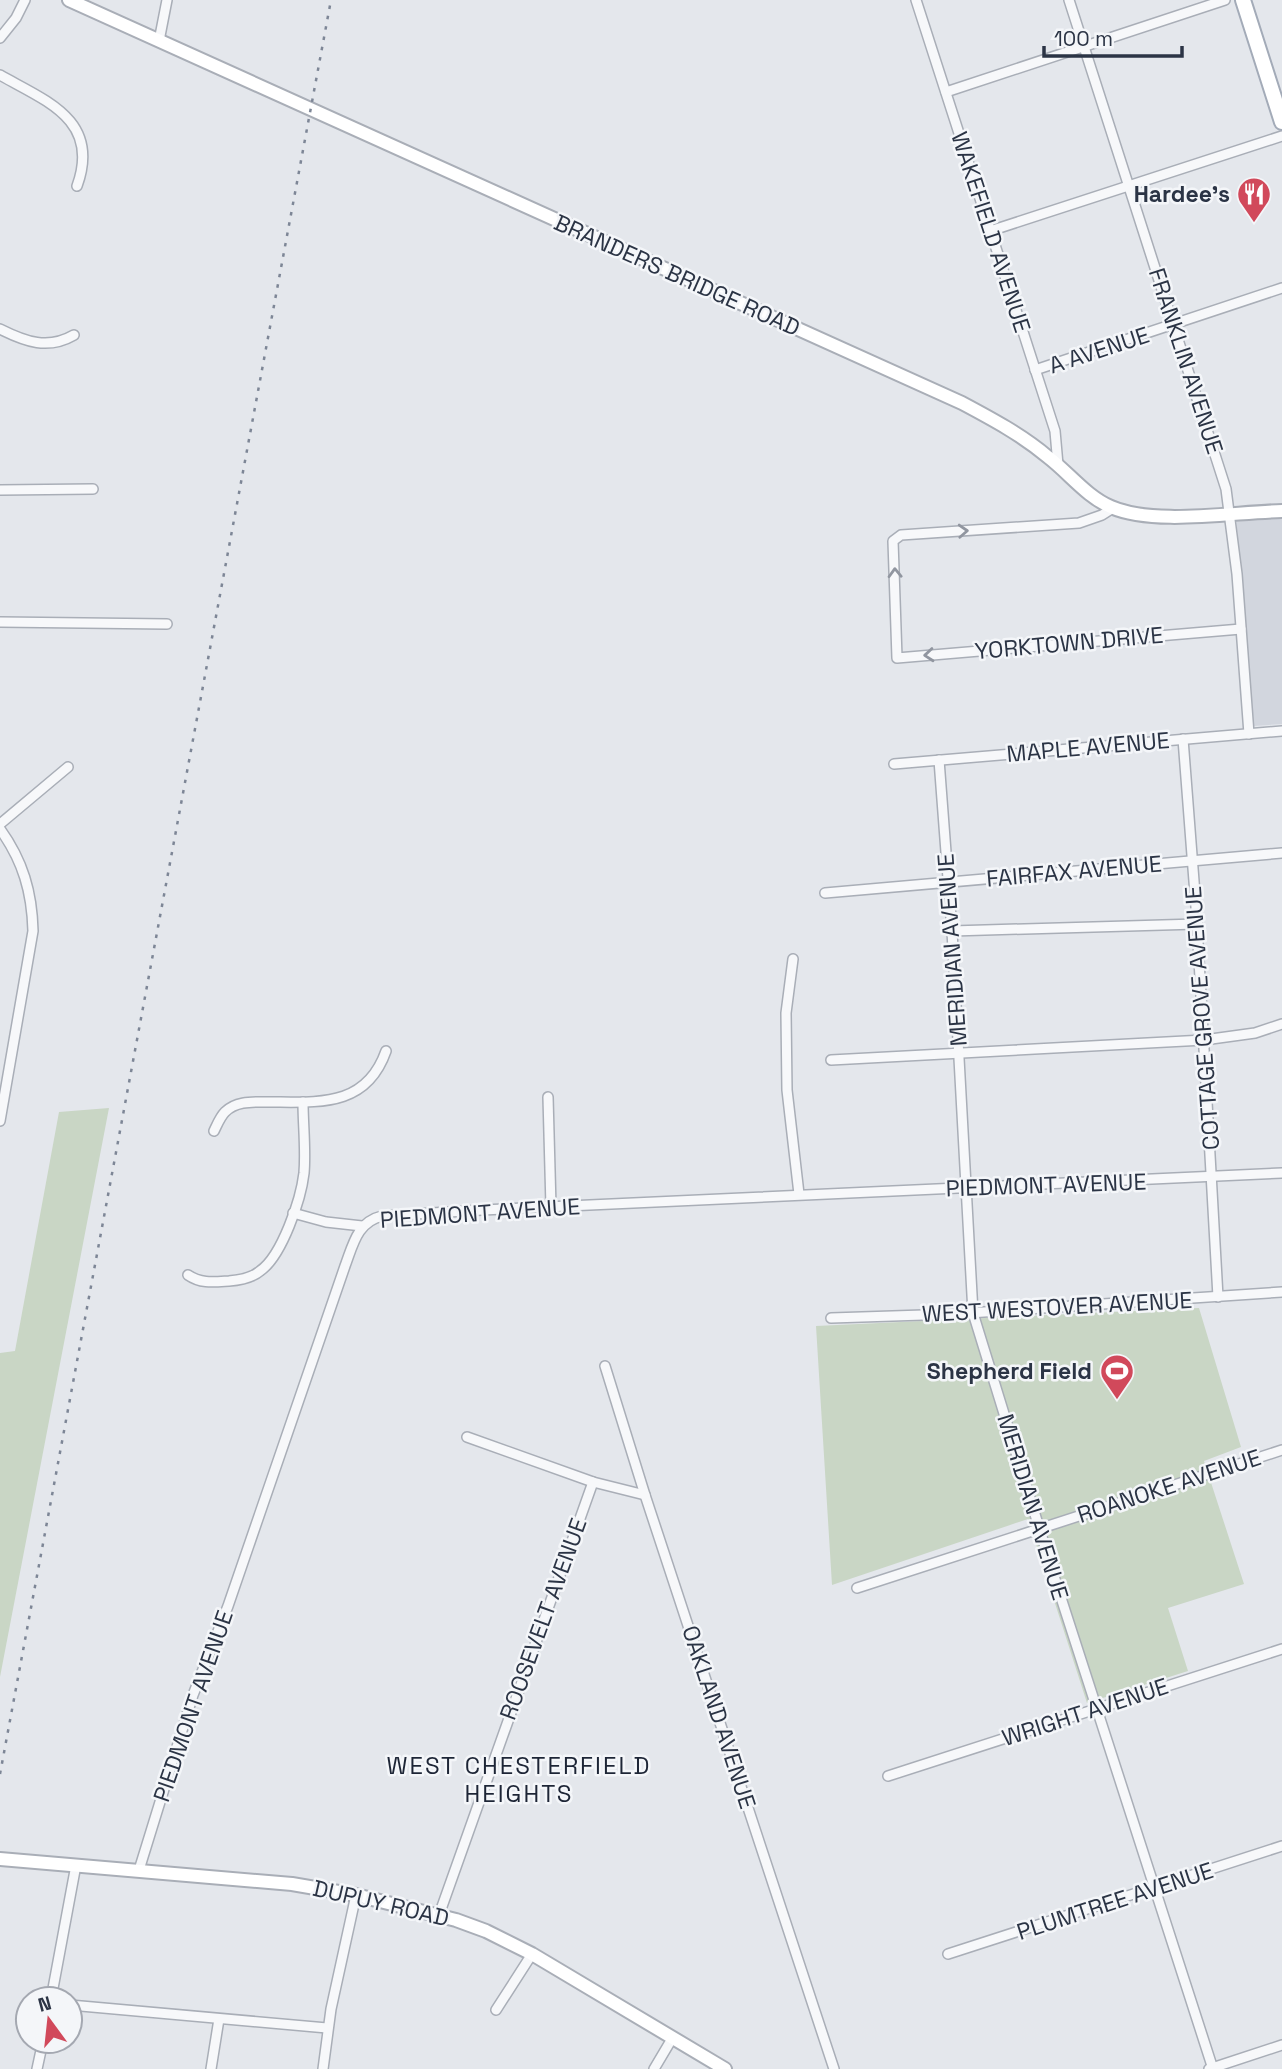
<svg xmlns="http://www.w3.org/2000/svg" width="1282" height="2069" viewBox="0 0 1282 2069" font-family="'Space Grotesk',sans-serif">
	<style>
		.built { fill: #d2d6de }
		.green { fill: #c9d6c5 }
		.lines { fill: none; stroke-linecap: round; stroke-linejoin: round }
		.street-casing { stroke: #a9aeb7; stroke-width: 12 }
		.secondary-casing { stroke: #a9aeb7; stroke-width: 16 }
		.primary-casing { stroke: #a3abb8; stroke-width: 18 }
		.street { stroke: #f7f8fa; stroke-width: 9 }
		.secondary { stroke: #fff; stroke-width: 12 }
		.primary { stroke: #fff; stroke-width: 14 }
		.rail { stroke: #7d8696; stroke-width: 2.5; stroke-dasharray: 3.5 7; stroke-linecap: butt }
		.oneway { stroke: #9196a0 }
		.labels { text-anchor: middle; stroke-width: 5; stroke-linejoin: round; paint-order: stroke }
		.poi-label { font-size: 23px; font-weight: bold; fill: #2b3445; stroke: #f4f6f9; text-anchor: end }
		.street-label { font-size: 23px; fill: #2b3445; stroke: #f4f6f9 }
		.neighbourhood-label { font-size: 24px; letter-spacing: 2px; fill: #1d2536; stroke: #f4f6f9 }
	</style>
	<rect width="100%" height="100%" fill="#e4e7ec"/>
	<polygon class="built" points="1236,518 1282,518 1282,724 1254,726"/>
	<g class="green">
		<polygon points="109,1108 0,1677 0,1353 15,1351 59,1112"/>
		<polygon points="1199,1308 1241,1447 1204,1461 1244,1584 1168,1608 1188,1671 1087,1703 1028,1519 832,1585 816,1326"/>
	</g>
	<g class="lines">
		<g class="street-casing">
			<g id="street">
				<polyline points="916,0 1055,431 1058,465"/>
				<polyline points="1069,0 1226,489 1237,574 1249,734"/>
				<polyline points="0,38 16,18 25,0"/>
				<polyline points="159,41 167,0"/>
				<path d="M0,75c46,26 101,45 77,111"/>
				<polyline points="946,92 1225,0"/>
				<polyline points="990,231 1282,136"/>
				<path d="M0,329c26,13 48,21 74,6"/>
				<polyline points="1035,370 1282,288"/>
				<polyline points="0,490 93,489"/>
				<polyline points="1113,508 1102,515 1079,523 901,535 893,541 897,658 1241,629"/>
				<polyline points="0,622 167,624"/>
				<polyline points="1183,739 1196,907 1218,1297"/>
				<polyline points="939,760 952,931 973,1313 1054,1576 1213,2069"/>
				<polyline points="894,764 1282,731"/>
				<polyline points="0,824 68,767"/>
				<path d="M0,829c23,32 32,63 33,102l-33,190"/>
				<polyline points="825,893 1282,853"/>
				<polyline points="952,931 1197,924"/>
				<polyline points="793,959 786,1013 787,1090 799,1194"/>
				<polyline points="831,1060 1204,1040 1255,1033 1282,1024"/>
				<polyline points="548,1097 551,1207"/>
				<path d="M214,1131c3,-6 6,-14 11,-19 11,-11 27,-10 42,-10 51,0 99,6 119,-51"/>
				<polyline points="293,1213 326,1222 362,1226"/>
				<path d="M188,1275c13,9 26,7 41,6 11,-1 23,-3 31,-10 22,-15 41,-72 44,-98 2,-23 -1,-48 -1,-71"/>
				<polyline points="831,1318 954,1314 1282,1292"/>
				<polyline points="605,1366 645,1495 834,2069"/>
				<polyline points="467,1437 593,1482 645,1495"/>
				<polyline points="857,1588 1282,1450"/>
				<polyline points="888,1776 1282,1649"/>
				<path d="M139,1870l54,-175 35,-89 117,-340c8,-21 12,-44 37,-50l100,-6 800,-37"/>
				<polyline points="439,1915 593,1482"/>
				<polyline points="948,1954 1282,1846"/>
				<polyline points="51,1999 76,1865"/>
				<polyline points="70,2005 327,2028"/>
				<polyline points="496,2010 532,1954"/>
				<polyline points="37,2069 43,2041"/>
				<polyline points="211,2069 219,2019"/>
				<polyline points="323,2069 331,2009 356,1895"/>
				<polyline points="654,2069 673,2037"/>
				<polyline points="1209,2069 1282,2045"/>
			</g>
		</g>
		<g class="secondary-casing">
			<g id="secondary">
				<path d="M69,0l893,403c30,16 60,32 86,54 21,16 39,40 63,50 44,19 122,5 171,4"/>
				<polyline points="0,1859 292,1884 356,1895 456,1920 486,1931 532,1954 725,2069"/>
			</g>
		</g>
		<g class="primary-casing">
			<polyline id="primary" points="1243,0 1282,122"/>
		</g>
		<use href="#street" class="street"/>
		<use href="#secondary" class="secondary"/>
		<use href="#primary" class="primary"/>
		<polyline class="rail" points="0,1774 331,0"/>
	</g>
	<defs><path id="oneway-chevron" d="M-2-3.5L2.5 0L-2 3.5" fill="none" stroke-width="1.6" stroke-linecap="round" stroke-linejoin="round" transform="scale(1.75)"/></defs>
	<g class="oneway">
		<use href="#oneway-chevron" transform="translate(963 531) rotate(-3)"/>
		<use href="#oneway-chevron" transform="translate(895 573) rotate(-92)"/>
		<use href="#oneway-chevron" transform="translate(929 655) rotate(175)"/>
	</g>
	<defs>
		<g id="restaurant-pin" transform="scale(1.75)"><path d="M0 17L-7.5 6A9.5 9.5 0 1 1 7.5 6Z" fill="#d1495b" stroke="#f4f6f9"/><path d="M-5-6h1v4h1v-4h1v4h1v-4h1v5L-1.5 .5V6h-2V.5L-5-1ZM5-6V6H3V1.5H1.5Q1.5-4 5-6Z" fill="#fff"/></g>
		<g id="stadium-pin" transform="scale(1.75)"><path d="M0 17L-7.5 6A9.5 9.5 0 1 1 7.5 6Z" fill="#d1495b" stroke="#f4f6f9"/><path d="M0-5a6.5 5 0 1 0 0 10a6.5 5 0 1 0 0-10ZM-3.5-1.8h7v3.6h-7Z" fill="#fff"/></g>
	</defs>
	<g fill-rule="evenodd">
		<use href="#restaurant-pin" x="1254" y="194"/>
		<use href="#stadium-pin" x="1117" y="1371"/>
	</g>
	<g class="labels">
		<g class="poi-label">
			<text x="1230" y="202">Hardee's</text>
			<text x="1092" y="1379">Shepherd Field</text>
		</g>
		<g class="street-label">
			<text transform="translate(991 232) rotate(72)" y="8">WAKEFIELD AVENUE</text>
			<text transform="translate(677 275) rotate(24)" y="8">BRANDERS BRIDGE ROAD</text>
			<text transform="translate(1099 350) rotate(-18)" y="8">A AVENUE</text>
			<text transform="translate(1186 361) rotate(72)" y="8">FRANKLIN AVENUE</text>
			<text transform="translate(1069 643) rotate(-5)" y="8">YORKTOWN DRIVE</text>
			<text transform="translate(1088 747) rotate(-5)" y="8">MAPLE AVENUE</text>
			<text transform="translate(1074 871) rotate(-5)" y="8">FAIRFAX AVENUE</text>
			<text transform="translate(952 950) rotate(-94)" y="8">MERIDIAN AVENUE</text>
			<text transform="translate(1202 1018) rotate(-94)" y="8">COTTAGE GROVE AVENUE</text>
			<text transform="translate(1046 1185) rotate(-2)" y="8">PIEDMONT AVENUE</text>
			<text transform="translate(480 1213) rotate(-4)" y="8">PIEDMONT AVENUE</text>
			<text transform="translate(1057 1307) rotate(-3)" y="8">WEST WESTOVER AVENUE</text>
			<text transform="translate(1169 1486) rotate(-18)" y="8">ROANOKE AVENUE</text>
			<text transform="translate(1033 1507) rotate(73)" y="8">MERIDIAN AVENUE</text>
			<text transform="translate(543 1619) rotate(-70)" y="8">ROOSEVELT AVENUE</text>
			<text transform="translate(193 1706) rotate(-71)" y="8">PIEDMONT AVENUE</text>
			<text transform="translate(1085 1712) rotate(-18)" y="8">WRIGHT AVENUE</text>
			<text transform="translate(719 1717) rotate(72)" y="8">OAKLAND AVENUE</text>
			<text transform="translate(1115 1901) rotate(-18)" y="8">PLUMTREE AVENUE</text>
			<text transform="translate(381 1903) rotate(13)" y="8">DUPUY ROAD</text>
		</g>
		<g class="neighbourhood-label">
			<text x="519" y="1774">WEST CHESTERFIELD<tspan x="519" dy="28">HEIGHTS</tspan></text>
		</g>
	</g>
	<g transform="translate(49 2020) rotate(345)"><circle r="33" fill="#f4f6f9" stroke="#a4a8b1" stroke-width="2"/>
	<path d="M0-5L12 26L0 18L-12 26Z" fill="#d1495b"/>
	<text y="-10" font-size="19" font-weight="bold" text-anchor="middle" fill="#2b3445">N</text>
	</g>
	<path d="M1044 46v10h138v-10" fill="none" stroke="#2b3445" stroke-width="3.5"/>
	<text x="1054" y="46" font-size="21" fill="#2b3445" stroke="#f4f6f9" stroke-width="5" paint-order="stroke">100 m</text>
</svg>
